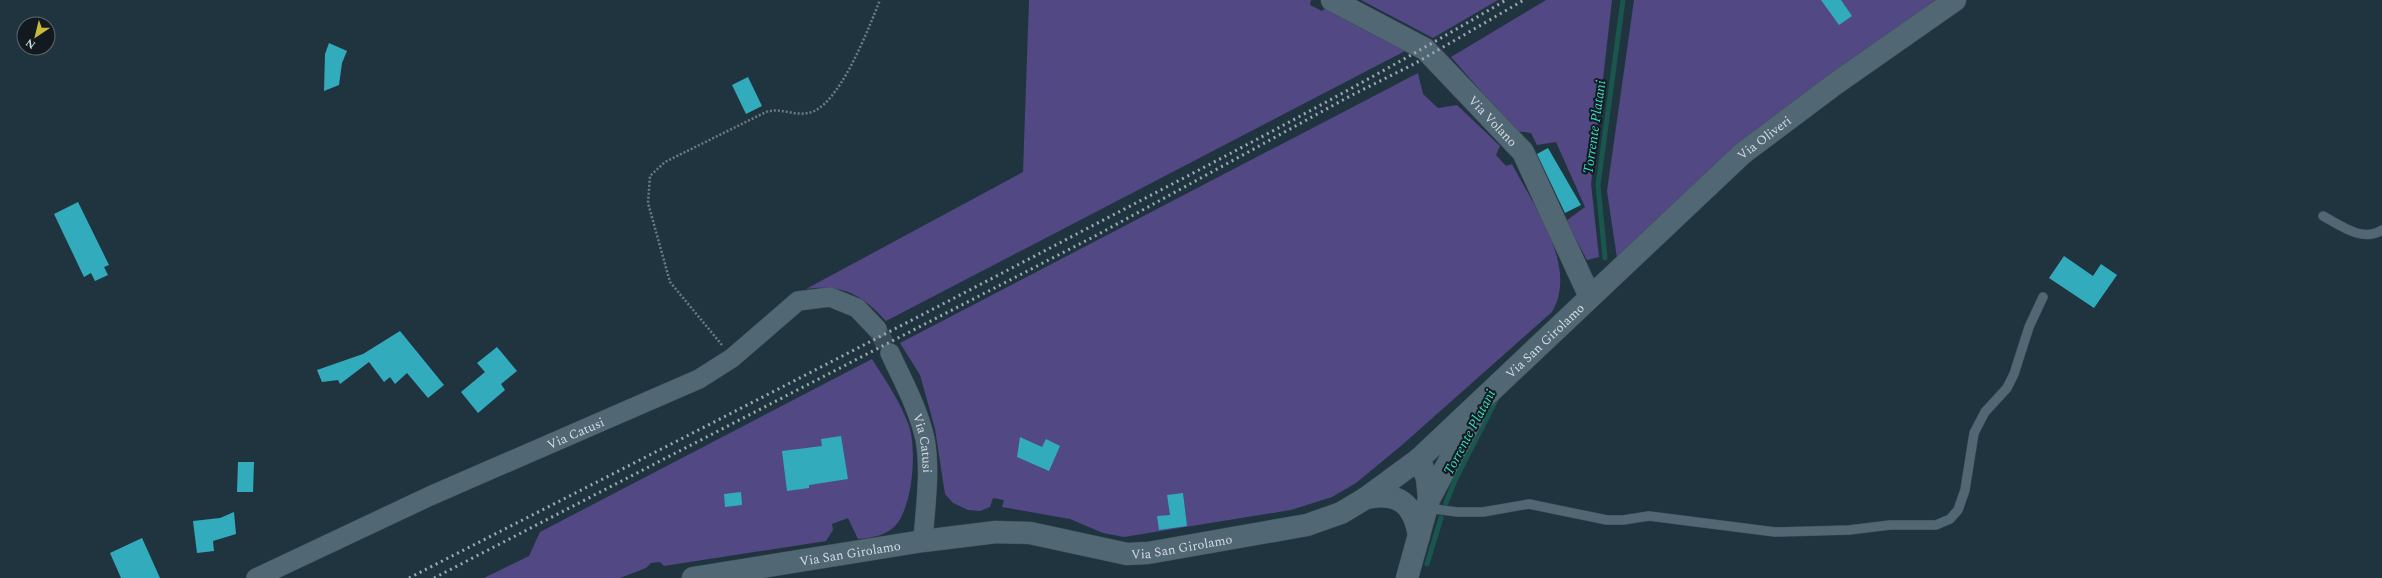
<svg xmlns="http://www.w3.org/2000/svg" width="2382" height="578" viewBox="0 0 2382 578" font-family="Spectral,serif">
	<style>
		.green { fill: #514884 }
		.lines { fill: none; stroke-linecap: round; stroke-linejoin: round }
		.stream { stroke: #19564e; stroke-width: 5 }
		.building { fill: #32acbd }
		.minor-tunnel { stroke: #3b4d59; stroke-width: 19; stroke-dasharray: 19 10; stroke-linecap: butt }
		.service-casing { stroke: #41515b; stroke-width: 10 }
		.minor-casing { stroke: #41515b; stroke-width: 20 }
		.tertiary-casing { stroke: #41515b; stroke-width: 23 }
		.path { stroke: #6a7b85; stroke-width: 2.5; stroke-dasharray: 2 2; stroke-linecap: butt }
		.service { stroke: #526774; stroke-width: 9 }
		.minor { stroke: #526774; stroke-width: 19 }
		.tertiary { stroke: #526774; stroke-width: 22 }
		.rail { stroke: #9aa8b1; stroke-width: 3; stroke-dasharray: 2 4; stroke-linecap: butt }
		.labels { text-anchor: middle; stroke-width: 4; stroke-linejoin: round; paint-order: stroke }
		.street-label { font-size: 13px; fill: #d2dde5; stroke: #121a20 }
		.water-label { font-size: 14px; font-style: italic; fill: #37dfc9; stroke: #121a20 }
	</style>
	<rect width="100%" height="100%" fill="#203440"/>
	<g class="green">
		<path d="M1029,0h282l-1,5 12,6 5,-4 80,43 -521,271c-25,-27 -43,-37 -80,-32l217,-117z"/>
		<polygon points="1361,0 1498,0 1433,38"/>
		<polygon points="1546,0 1612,0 1591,184 1599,257 1587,260 1566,221 1585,207 1556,142 1537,145 1531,133 1516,131 1451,57"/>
		<polygon points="1634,0 1935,0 1831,78 1617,258 1607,191"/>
		<path d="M1418,73l5,21 15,14 19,-3 43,41 -4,9 10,11 6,-2c21,41 67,102 40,148l-150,133 -46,38 -24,14 -41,13 -167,27 -21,-4 -33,-14 -68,-12 2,-7 -11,-2 -3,9 -10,4 -12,-1 -15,-7 -8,-9 -10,-65 -15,-54 -20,-32z"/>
		<path d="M872,359c14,22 28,42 37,67 8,24 4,81 -14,100 -10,10 -24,12 -37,13l-10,-21 -16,6 1,6 -7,11 -162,25 -4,-4 -9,1 -5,5 -26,10h-136l45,-22 11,-24z"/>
	</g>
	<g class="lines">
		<g class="stream">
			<polyline points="1605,258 1598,185 1623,0"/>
			<polyline points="1446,503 1455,480 1498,396"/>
			<polyline points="1427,564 1441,518"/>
		</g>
	</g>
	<g class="building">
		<polygon points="1821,0 1841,0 1852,16 1839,25"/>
		<polygon points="329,43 347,51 342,63 339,85 324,91 325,54"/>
		<polygon points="748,77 762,106 746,114 732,85"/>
		<polygon points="1548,148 1581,205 1565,213 1537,154"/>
		<polygon points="78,202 109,265 104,267 108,275 95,281 91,273 84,277 54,214"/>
		<polygon points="2064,256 2093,276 2101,264 2117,275 2094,308 2049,278"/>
		<polygon points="400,331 444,385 428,398 407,373 395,384 390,377 384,382 369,362 340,384 338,380 322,382 317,370 363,354"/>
		<polygon points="497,347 517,371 501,384 505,390 478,413 461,392 485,372 477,363"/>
		<polygon points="841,436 848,479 809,485 809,488 787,491 782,451 822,446 821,439"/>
		<polygon points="1020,437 1042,447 1046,439 1060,446 1049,471 1017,457"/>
		<polygon points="238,462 254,462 253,492 237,492"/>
		<polygon points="741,492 742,505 725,507 724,494"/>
		<polygon points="1183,493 1187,526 1159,530 1157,516 1170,515 1167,495"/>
		<polygon points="234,512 236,534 213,541 214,551 197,553 193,521 220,518"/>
		<polygon points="142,538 160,578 121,578 110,553"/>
	</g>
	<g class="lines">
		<polyline class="minor-tunnel" points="877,329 890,353"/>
		<g class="service-casing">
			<g id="service">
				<path d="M2323,216c17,9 40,27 59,14"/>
				<polyline points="1427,508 1457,512 1483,512 1529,504 1607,520 1623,520 1649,516 1775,532 1849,530 1890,525 1936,525 1950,519 1958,510 1965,490 1974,433 1985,412 2007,388 2014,374 2029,327 2043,297"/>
			</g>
		</g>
		<g class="minor-casing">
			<g id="minor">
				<path id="s1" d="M890,353c13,28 28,55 35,86 6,33 0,69 -2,102"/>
				<path id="s2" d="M256,578l174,-82 269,-117 33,-21 66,-57 32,-4 27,11 20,21"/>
			</g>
		</g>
		<g class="tertiary-casing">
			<g id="tertiary">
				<path id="s3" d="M1332,0l93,49 98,103 67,145"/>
				<path d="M1366,498c32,-7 48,6 53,38"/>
				<polyline points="1429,499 1473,417"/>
				<path id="s4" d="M693,578l230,-37 73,-9 34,1 97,21 21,-1 159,-28 34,-12 25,-15 53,-39 324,-306 92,-69 120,-84"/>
				<polyline points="1407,578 1429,499 1427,478 1419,459"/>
			</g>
		</g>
		<path class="path" d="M722,345l-52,-63 -22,-79 2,-27 15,-14 101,-50c14,-5 27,4 42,1 31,-5 61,-86 72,-113"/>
		<use href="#service" class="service"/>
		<use href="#minor" class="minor"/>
		<use href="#tertiary" class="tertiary"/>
		<g class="rail">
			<path d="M409,578c227,-116 455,-232 681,-351 140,-73 280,-146 416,-227"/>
			<polyline points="434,578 1097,235 1352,95 1414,64 1524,0"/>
		</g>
	</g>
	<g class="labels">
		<g class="street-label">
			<text dy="5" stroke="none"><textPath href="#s3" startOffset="204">Via Volano</textPath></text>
			<text dy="5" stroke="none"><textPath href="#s4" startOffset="1225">Via Oliveri</textPath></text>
			<text dy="5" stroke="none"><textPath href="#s4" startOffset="926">Via San Girolamo</textPath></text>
			<text dy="5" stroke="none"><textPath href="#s2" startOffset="351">Via Catusi</textPath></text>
			<text dy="5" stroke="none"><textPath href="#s1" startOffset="97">Via Catusi</textPath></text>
			<text dy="5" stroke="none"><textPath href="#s4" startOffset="495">Via San Girolamo</textPath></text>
			<text dy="5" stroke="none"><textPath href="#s4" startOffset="159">Via San Girolamo</textPath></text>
		</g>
		<g class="water-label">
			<text transform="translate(1594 127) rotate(-82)" y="5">Torrente Platani</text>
			<text transform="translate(1469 432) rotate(-62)" y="5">Torrente Platani</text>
		</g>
	</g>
	<g transform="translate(36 36) rotate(215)"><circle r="19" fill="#121a20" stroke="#5f686f"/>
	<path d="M0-3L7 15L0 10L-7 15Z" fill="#cbba39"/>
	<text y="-6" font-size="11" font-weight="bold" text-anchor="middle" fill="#d2dde5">N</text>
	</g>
</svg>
